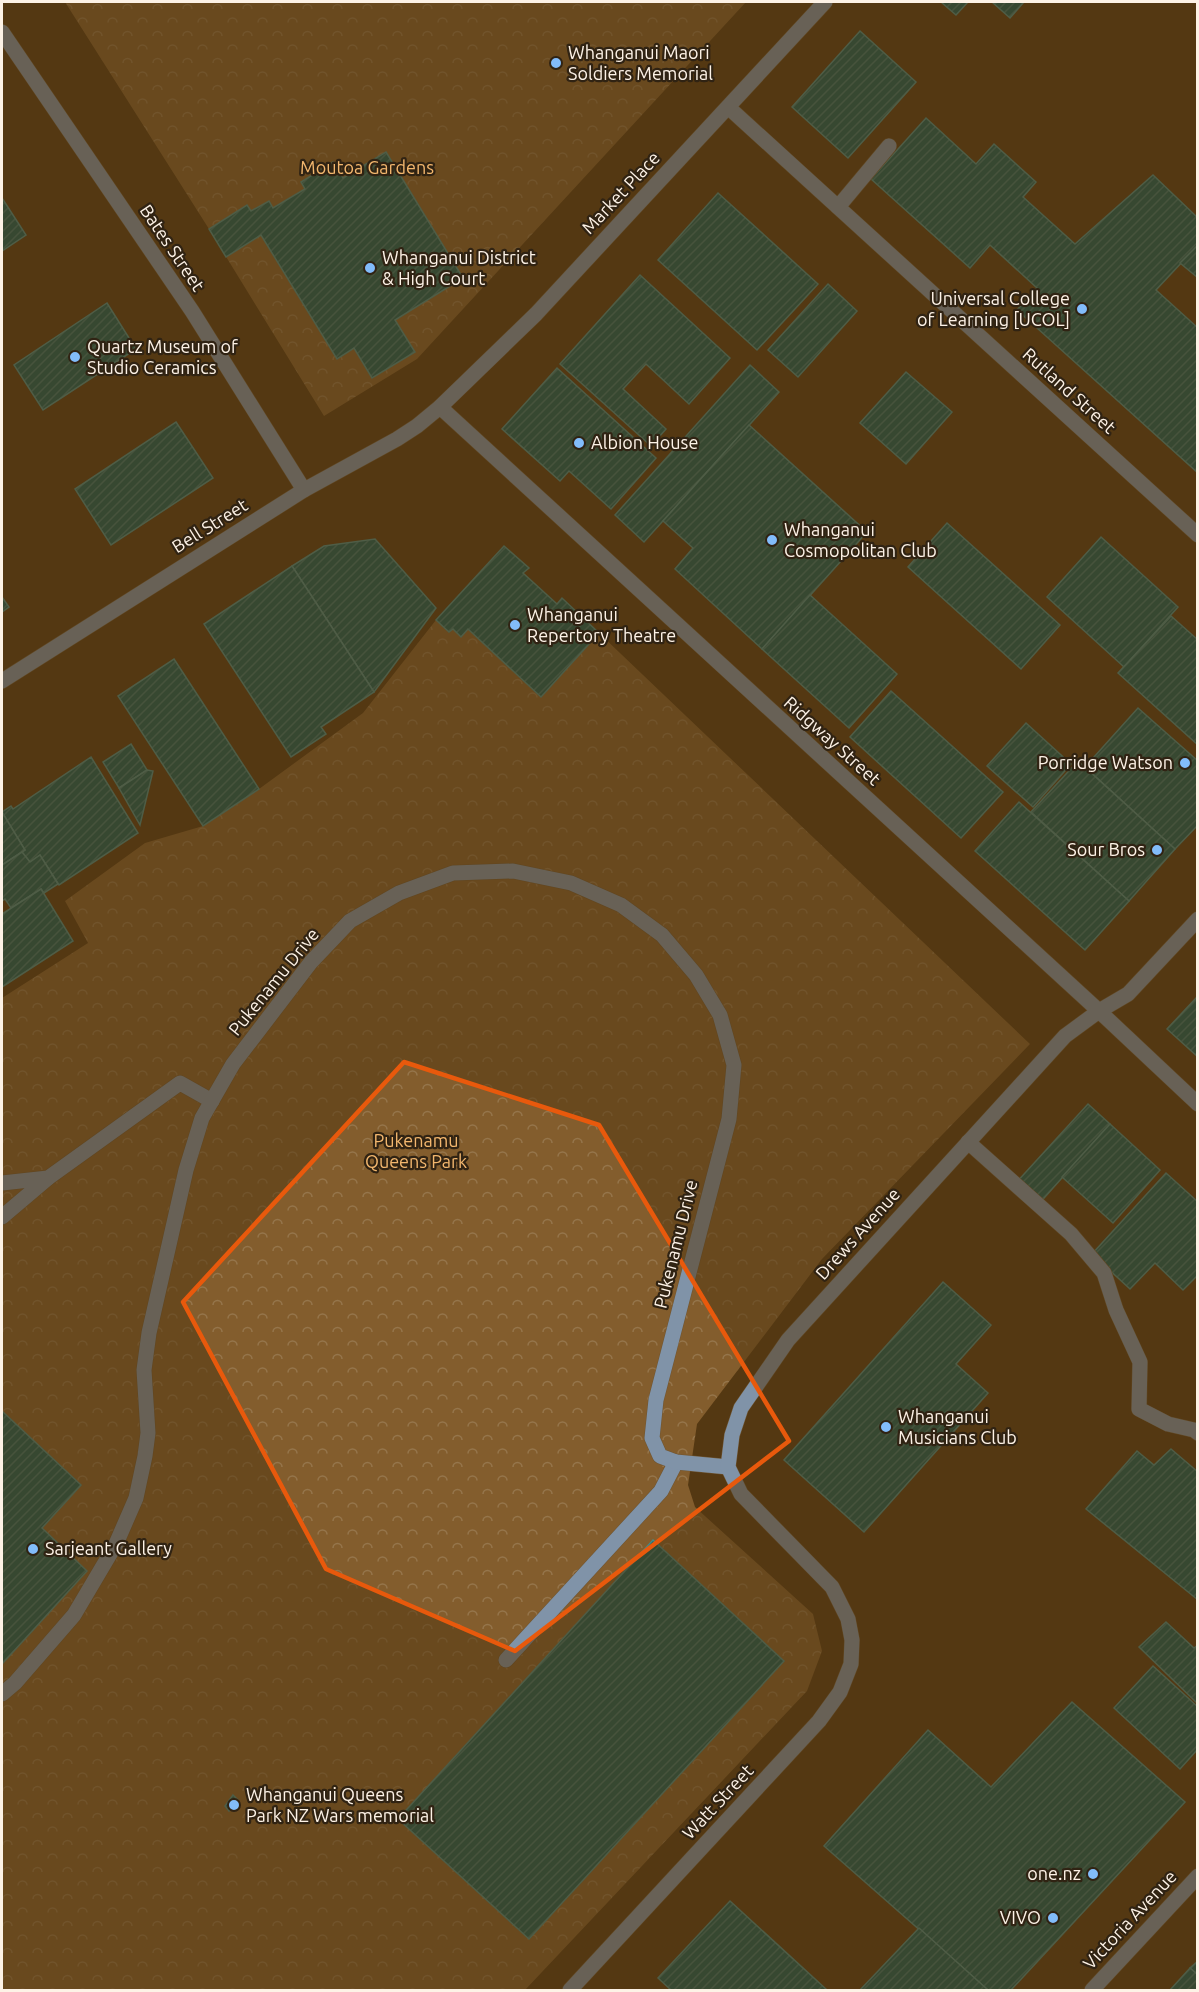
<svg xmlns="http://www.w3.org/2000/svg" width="1199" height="1992" viewBox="0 0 1199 1992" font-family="Ubuntu,sans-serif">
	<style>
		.park { fill: url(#park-crowns) }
		.building { fill: url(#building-hatch); stroke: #498985; stroke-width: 1.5 }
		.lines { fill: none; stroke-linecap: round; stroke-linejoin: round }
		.minor-casing { stroke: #6f5634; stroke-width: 16 }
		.minor { stroke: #8093a8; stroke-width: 15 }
		.marked { fill: none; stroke: #e8590c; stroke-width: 4.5; stroke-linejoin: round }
		.poi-dot { fill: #82bcfa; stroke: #302313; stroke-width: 2 }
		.labels { text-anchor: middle; stroke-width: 4.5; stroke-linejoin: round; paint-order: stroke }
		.poi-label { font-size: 18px; fill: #fdf2e6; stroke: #302313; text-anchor: start }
		.park-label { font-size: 18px; fill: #f3b76e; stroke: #302313 }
		.street-label { font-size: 18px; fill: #fdf2e6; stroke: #302313 }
	</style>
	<defs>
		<pattern id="park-crowns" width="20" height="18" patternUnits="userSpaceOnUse" patternTransform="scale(1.5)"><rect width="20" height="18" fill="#835d2d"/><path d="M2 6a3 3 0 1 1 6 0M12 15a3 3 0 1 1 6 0" fill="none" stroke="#95754b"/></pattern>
		<pattern id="building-hatch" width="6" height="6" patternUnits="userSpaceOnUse" patternTransform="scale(1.5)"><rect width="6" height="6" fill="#155b58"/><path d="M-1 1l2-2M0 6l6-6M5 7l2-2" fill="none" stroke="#387370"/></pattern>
	</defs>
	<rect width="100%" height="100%" fill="#543812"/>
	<g class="park">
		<polygon points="65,2 746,2 417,359 324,416 209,229"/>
		<polygon points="436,620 449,632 453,629 461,636 468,629 541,697 599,633 1030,1044 822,1259 697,1424 688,1485 695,1507 813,1614 822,1651 807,1691 525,1990 2,1990 2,998 88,943 65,901 145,843 203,826 259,789 363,713"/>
	</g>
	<g class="building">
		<polygon points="941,2 968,2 956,15"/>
		<polygon points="992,2 1024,2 1010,18"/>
		<polygon points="860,31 916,82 848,158 792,107"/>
		<polygon points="926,118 976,164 994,144 1036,182 1023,197 1075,244 1153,175 1198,218 1198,245 1156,290 1198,328 1198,473 1017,310 1037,288 990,245 970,268 871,179"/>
		<polygon points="386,152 463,278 395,320 415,352 372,378 354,348 337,359 261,235 226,257 209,229 247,205 251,211 269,201 273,208 305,189 301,182 333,162 343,178"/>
		<polygon points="718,193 818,284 757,350 658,260"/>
		<polygon points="2,198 26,235 2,251"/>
		<polygon points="1198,245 1198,278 1180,263"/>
		<polygon points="640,275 730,358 689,404 646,364 623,389 666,429 651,446 560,364"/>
		<polygon points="828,284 857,311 798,377 768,350"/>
		<polygon points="107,303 136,349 43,410 14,365"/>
		<polygon points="750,365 779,392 644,542 615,515"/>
		<polygon points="557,368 656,458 611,509 569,471 560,481 502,429"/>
		<polygon points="906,372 952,412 906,464 860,423"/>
		<polygon points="176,422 213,478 111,545 75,489"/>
		<polygon points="749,425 867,532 762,649 675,569 693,548 663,521"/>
		<polygon points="947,523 1060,625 1021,669 908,567"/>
		<polygon points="1101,537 1178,607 1124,667 1047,597"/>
		<polygon points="375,539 436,608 374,692 292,566 324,546"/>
		<polygon points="504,546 529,568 523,573 557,604 562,598 599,633 541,697 468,629 461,637 453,629 449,632 436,620"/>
		<polygon points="292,566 374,692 321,727 326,734 291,757 204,624"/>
		<polygon points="810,595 897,674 849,728 762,649"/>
		<polygon points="2,597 9,607 2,612"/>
		<polygon points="1171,616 1198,640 1198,745 1118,673"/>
		<polygon points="174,659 259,789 203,826 118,696"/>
		<polygon points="891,691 1003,792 961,838 850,737"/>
		<polygon points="1138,708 1198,761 1198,825 1175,849 1085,767"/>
		<polygon points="1026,723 1071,764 1033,807 987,766"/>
		<polygon points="131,744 147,770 119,788 103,762"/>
		<polygon points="91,757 138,833 59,885 40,855 30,862 22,852 25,850 2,812 11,806 13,809"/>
		<polygon points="1078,761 1175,849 1129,901 1031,812"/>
		<polygon points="147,770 153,771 140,825 119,788"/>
		<polygon points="1019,802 1129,901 1085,950 975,851"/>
		<polygon points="2,812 25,850 2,865"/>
		<polygon points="22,852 30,862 40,855 58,884 44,893 41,889 11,908 5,899 2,901 2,865"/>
		<polygon points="41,889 73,941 2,987 2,914"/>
		<polygon points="1198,996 1198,1057 1167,1029"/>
		<polygon points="1088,1104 1110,1124 1037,1206 1014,1185"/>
		<polygon points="1110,1124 1160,1170 1113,1223 1062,1177"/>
		<polygon points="1166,1173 1198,1202 1198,1275 1183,1290 1155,1263 1130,1289 1092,1254"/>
		<polygon points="943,1282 991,1325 956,1364 988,1393 864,1532 784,1460"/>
		<polygon points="2,1411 81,1485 42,1528 87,1571 2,1664"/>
		<polygon points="1171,1449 1198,1472 1198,1600 1086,1509 1137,1451 1154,1465"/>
		<polygon points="653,1540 784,1661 529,1939 398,1819"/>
		<polygon points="1166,1622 1194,1648 1198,1645 1198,1704 1139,1647"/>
		<polygon points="1153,1666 1198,1707 1198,1749 1180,1769 1114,1708"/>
		<polygon points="1072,1702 1185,1802 1011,1990 988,1990 824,1846 928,1730 991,1787"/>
		<polygon points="233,1795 238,1800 229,1811 225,1806"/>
		<polygon points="730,1901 827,1990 671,1990 658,1978"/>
		<polygon points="919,1928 988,1990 860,1990"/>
		<polygon points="1198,1961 1198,1975 1190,1968"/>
		<polygon points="1190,1968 1198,1975 1198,1990 1170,1990"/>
	</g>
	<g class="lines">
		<g class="minor-casing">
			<g id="minor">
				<polyline points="2,32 192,311 304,490"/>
				<polyline points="728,107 1198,535"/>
				<polyline points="838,207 889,146"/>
				<polyline points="440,407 1099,1011 1198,1104"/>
				<polyline points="2,681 304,490 397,439 417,426 440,407 536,314 825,2"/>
				<polyline points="968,1142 1071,1234 1104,1273 1116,1310 1140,1362 1139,1409 1168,1424 1194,1430 1198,1433"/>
				<polyline points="2,1183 48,1178 180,1083 212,1101"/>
				<polyline points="2,1217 48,1178"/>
				<polyline points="506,1660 661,1491 676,1462"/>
				<polyline points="2,1694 15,1683 74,1615 116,1544 136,1498 145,1456 148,1433 144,1370 149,1333 186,1170 202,1118 233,1064 311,962 350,921 399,893 453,873 513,871 571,883 621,905 662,935 696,975 720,1015 734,1065 729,1119 656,1400 652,1438 660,1456 676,1462 728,1467"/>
				<polyline points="570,1990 819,1721 840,1692 851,1664 852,1640 848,1619 832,1587 741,1494 728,1467 732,1435 741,1408 788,1340 1065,1036 1099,1011 1128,994 1198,919"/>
				<polyline points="1092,1990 1198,1876"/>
			</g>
		</g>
		<use href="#minor" class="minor"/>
	</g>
	<path d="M0 0H1199V1992H0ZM404,1062l195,63 190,316 -274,210 -189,-82 -143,-267z" fill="#543812" fill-opacity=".55" fill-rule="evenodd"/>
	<path class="marked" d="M404,1062l195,63 190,316 -274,210 -189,-82 -143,-267z"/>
	<g class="poi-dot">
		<circle cx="556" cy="63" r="6"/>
		<circle cx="370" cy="268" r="6"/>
		<circle cx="1082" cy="309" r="6"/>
		<circle cx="75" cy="357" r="6"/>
		<circle cx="579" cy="443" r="6"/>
		<circle cx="772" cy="540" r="6"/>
		<circle cx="515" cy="625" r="6"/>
		<circle cx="1185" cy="763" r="6"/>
		<circle cx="1157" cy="850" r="6"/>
		<circle cx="886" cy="1427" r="6"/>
		<circle cx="33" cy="1549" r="6"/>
		<circle cx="234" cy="1805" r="6"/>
		<circle cx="1093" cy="1874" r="6"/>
		<circle cx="1053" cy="1918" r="6"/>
	</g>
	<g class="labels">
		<g class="poi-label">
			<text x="568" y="59">Whanganui Maori<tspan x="568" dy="21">Soldiers Memorial</tspan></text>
			<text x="382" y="264">Whanganui District<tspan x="382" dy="21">&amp; High Court</tspan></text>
			<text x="1070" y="305" text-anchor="end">Universal College<tspan x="1070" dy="21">of Learning [UCOL]</tspan></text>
			<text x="87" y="353">Quartz Museum of<tspan x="87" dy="21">Studio Ceramics</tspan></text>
			<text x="591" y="449">Albion House</text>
			<text x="784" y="536">Whanganui<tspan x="784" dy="21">Cosmopolitan Club</tspan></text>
			<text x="527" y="621">Whanganui<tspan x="527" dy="21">Repertory Theatre</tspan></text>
			<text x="1173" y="769" text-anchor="end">Porridge Watson</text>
			<text x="1145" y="856" text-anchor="end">Sour Bros</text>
			<text x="898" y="1423">Whanganui<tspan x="898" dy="21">Musicians Club</tspan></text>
			<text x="45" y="1555">Sarjeant Gallery</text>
			<text x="246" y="1801">Whanganui Queens<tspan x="246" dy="21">Park NZ Wars memorial</tspan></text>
			<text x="1081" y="1880" text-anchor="end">one.nz</text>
			<text x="1041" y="1924" text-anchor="end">VIVO</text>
		</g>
		<g class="park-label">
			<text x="367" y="174">Moutoa Gardens</text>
			<text x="416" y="1147">Pukenamu<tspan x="416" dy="21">Queens Park</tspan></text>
		</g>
		<g class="street-label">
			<text transform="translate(621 193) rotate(-47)" y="6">Market Place</text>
			<text transform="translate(172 248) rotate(56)" y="6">Bates Street</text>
			<text transform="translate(1069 391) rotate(42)" y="6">Rutland Street</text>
			<text transform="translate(210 526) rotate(-32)" y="6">Bell Street</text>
			<text transform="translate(832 741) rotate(42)" y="6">Ridgway Street</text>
			<text transform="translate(274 982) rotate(-51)" y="6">Pukenamu Drive</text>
			<text transform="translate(858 1234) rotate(-48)" y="6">Drews Avenue</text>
			<text transform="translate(676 1244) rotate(-76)" y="6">Pukenamu Drive</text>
			<text transform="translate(718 1802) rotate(-47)" y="6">Watt Street</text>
			<text transform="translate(1130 1920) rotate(-47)" y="6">Victoria Avenue</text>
		</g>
	</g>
	<rect width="1199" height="1992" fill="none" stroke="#fdf2e6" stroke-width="6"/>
</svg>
